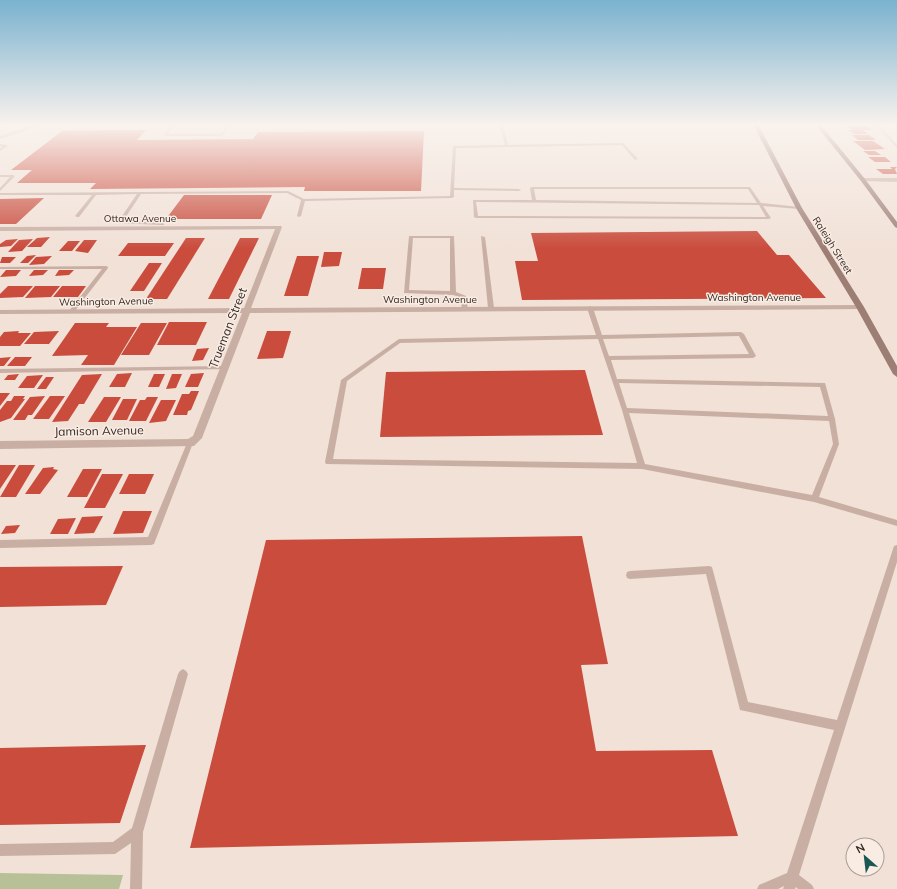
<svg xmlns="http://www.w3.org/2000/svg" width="897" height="889" viewBox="0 0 897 889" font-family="Mulish,sans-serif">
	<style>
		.green { fill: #b8c097 }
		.building { fill: #c94c3d }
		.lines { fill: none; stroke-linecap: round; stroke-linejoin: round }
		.lane { fill: #c9afa3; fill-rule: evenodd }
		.street { fill: #c9afa3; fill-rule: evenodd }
		.secondary { fill: #9d7e75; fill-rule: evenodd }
		.labels { text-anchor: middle; stroke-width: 3; stroke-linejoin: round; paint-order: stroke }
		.far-street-label { font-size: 10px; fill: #342825; stroke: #f9ece3 }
		.street-label { font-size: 12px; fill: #342825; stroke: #f9ece3 }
	</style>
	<rect width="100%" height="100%" fill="#f1e1d7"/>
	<polygon class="green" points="0,873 123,875 119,889 0,889"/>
	<g class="building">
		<polygon points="846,125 866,125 872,130 862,130 868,134 855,134 847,130 853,130"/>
		<polygon points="146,130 137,140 253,139 258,132 424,131 421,191 304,191 305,187 90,189 96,183 17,183 32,170 11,170 62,131"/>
		<polygon points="852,135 869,135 876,140 858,140"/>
		<polygon points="853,141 873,141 885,149 865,150"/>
		<polygon points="863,151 875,151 881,155 869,155"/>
		<polygon points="868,157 885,157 891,162 875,162"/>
		<polygon points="890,167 897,167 895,169 897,174 883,174 876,169 892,169"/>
		<polygon points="184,195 272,195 261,219 166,219"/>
		<polygon points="44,198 16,224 0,224 0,199"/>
		<polygon points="757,231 777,255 789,255 826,298 522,300 515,261 538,261 531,233"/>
		<polygon points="50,237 41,247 27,247 37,238"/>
		<polygon points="186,238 205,238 167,299 146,299"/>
		<polygon points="240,238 259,238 229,299 208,299"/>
		<polygon points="18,239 11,246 0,247 0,244 6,240"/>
		<polygon points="33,239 22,251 8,252 19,240"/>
		<polygon points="84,240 97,240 88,253 75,251"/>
		<polygon points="68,241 80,241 72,251 59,251"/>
		<polygon points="128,243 174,243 165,256 118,256"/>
		<polygon points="324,252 342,252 339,266 321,267"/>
		<polygon points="36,255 28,263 20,263 27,256"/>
		<polygon points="52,256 44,264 29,265 36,257"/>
		<polygon points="297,256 319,256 308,296 284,296"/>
		<polygon points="2,257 16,257 10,263 0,263"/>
		<polygon points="149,263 162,263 144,291 130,291"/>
		<polygon points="362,268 386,268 383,289 358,289"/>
		<polygon points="6,270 21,270 16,276 0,277"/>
		<polygon points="34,270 48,270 43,275 29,276"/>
		<polygon points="59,270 74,270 69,275 55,276"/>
		<polygon points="8,286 33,286 23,297 0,298 0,294"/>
		<polygon points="35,286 60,286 51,297 25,298"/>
		<polygon points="62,286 86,286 78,297 53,297"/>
		<polygon points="169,322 207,322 196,345 157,345"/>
		<polygon points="75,323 109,323 106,327 137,327 114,365 81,365 88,355 52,356"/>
		<polygon points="141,323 167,323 149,355 121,355"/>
		<polygon points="19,331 18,333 31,333 20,346 0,346 0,337 4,332"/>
		<polygon points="59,331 49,344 24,344 34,332"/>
		<polygon points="267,331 291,331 283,358 257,359"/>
		<polygon points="209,348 203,360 192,361 197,349"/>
		<polygon points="11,357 4,366 0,366 0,358"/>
		<polygon points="15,357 32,357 25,366 7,366"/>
		<polygon points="585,370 603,435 380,437 386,372"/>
		<polygon points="132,373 125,387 109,387 117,374"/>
		<polygon points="204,373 198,387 185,387 191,374"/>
		<polygon points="19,374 15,380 4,380 8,375"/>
		<polygon points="102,374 84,404 79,404 68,421 52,422 82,375"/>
		<polygon points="154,374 165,374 159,387 148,387"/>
		<polygon points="172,374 182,374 176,388 166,389"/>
		<polygon points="43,375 34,388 18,388 27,376"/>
		<polygon points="46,377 54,377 46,389 37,389"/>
		<polygon points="191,391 199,391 191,410 188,411 187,415 173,415 182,394 189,394"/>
		<polygon points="0,393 10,393 0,406"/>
		<polygon points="14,396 25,396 23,399 25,399 11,418 0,422 0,410 7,401 11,401"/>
		<polygon points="45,396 32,415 28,415 25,420 13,420 30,397"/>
		<polygon points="50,396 65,396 49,419 33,419"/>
		<polygon points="104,397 121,397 106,422 88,422"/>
		<polygon points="147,397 158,397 146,421 129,421 140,400 145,400"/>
		<polygon points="123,399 137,399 127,420 112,420"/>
		<polygon points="161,400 176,400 166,421 149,423"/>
		<polygon points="0,465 16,465 0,489"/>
		<polygon points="19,465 35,465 16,497 0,497"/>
		<polygon points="54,467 53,469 58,470 40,494 25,494 43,468"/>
		<polygon points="83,469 102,469 87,497 67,497"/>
		<polygon points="102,474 123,474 105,508 84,508"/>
		<polygon points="129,474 154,474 145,494 119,494"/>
		<polygon points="123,511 152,511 143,533 113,534"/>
		<polygon points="103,516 94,533 74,534 82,517"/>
		<polygon points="76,518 68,534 50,534 58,519"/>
		<polygon points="20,525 15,533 1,534 6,526"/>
		<polygon points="582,536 608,664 581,665 596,751 712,750 738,836 190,848 266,540"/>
		<polygon points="123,566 106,605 0,607 0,567"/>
		<polygon points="146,745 120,823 0,825 0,748"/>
	</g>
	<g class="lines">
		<g class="lane">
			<polygon points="172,124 175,124 168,134 221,134 228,124 231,124 222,136 164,136"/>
			<polygon points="499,124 503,124 508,145 623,143 638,159 635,160 622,145 456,148 454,188 519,189 521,190 519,191 454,190 454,197 452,198 305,201 301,216 299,217 297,216 301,200 287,193 141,194 123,221 164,223 164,225 162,225 118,223 118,222 137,194 96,195 79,217 77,217 75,216 92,195 0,195 0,193 288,191 304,199 450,196 453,146 505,145"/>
			<polygon points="875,124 878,124 897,145 897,148"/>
			<polygon points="0,144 7,145 8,146 0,151 0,148 3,147 0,146"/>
			<polygon points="0,175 13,175 15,176 0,191 0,188 10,177 0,177"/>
			<path d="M532,187h218l11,16 38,4 2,1 -2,1 -36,-3 8,12 -2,1 -293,-1 -2,-1 -1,-17h59l-2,-12zM534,189h214l9,14 -221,-3zM476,202l283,3 7,12 -288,-1z"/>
			<path d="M409,236h45l2,56 10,4 2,13 -1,1 -2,1 -3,-2 -2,-12 -7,-2 -49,-2zM413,238h37v53l-41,-1z"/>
			<polygon points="481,236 485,237 494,308 491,310 488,308"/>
			<polygon points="106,266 108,267 108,268 74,312 72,313 69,311 102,269 0,269 0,267"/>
			<path d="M590,306l3,2 9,27 139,-3 3,2 12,22 -3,2 -142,2 6,19 208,4 10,36 4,25 -20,53 78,23v6l-83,-24 -172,-33 -316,-5 -1,-2 16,-82 58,-41 197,-4 -9,-27zM739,336l10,18 -140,2 -6,-17zM598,339l24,71 15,53 -304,-4 14,-78 53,-38zM619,383l201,4 8,29 -201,-8zM629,413l200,8 4,23 -21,51 -167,-31z"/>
			<polygon points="225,366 227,367 228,368 227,369 0,373 0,369"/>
			<polygon points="190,440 192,441 193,443 154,544 151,545 0,548 0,540 148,537 187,443 188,441"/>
			<polygon points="897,545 897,562 799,875 812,885 814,889 798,889 796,887 795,889 783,889 784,886 778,889 757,889 759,885 787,873 834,730 740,710 706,574 630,579 627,578 626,575 627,572 630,571 709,566 712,567 748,702 837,720 893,549 894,546"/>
			<polygon points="183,669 186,671 188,674 143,832 142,889 130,889 131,843 115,854 0,856 0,844 113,842 132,828 178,674 180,671"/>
		</g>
		<g class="street">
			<polygon points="38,124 46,124 0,139 0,136"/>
			<polygon points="863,178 897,178 897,182 861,181 860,180"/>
			<polygon points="281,226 282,227 251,308 860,305 864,307 860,309 250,313 202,438 194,446 0,449 0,441 188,439 193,436 242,313 0,314 0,310 244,308 275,229 0,231 0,227"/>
		</g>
		<g class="secondary">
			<polygon points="0,124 9,124 0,126"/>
			<polygon points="753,124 758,124 802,208 864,307 897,366 897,377 893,374 856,307 796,208"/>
			<polygon points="815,124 820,124 865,179 897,222 897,228 895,227 861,181"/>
		</g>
	</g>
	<linearGradient id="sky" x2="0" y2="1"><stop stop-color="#7ab2cf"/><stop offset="0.5" stop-color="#f9f2ed"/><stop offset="1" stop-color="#f9f2ed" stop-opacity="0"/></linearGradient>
	<rect width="897" height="249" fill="url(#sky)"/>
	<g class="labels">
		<g class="far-street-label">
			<text x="140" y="222">Ottawa Avenue</text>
			<text transform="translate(833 245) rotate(58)" y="4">Raleigh Street</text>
			<text x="754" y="301">Washington Avenue</text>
			<text x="430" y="303">Washington Avenue</text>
			<text transform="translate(106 301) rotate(-1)" y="4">Washington Avenue</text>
		</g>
		<g class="street-label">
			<text transform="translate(228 328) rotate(-69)" y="4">Trueman Street</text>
			<text transform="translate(99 431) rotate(-1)" y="4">Jamison Avenue</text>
		</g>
	</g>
	<g transform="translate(865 857) rotate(332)"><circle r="19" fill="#f9ece3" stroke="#aa9e97"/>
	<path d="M0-3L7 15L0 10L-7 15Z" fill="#1a5652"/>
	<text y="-6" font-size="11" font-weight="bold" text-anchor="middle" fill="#342825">N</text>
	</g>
</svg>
